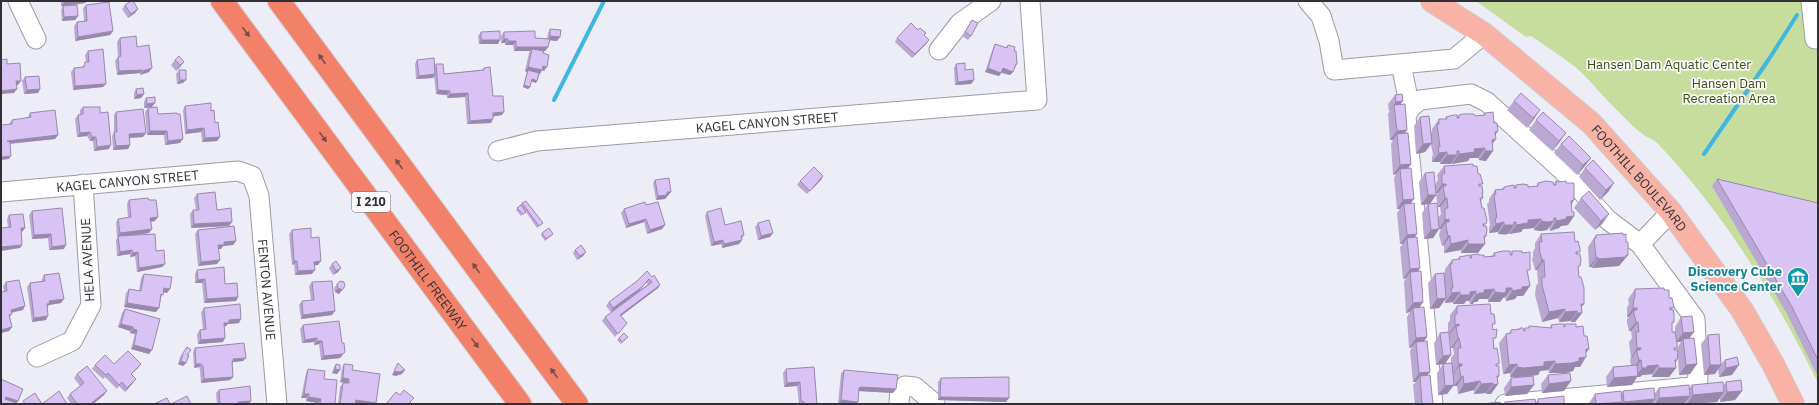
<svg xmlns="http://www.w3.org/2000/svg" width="1819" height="405" viewBox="0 0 1819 405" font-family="'IBM Plex Sans',sans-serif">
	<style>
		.green { fill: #c6dd9d }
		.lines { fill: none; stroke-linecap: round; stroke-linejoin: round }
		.stream { stroke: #41b6df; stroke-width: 4 }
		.minor-casing { stroke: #9b9ba5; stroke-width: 21 }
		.major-casing { stroke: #cececf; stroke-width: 24 }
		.highway-casing { stroke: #cececf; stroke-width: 24 }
		.minor { stroke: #fff; stroke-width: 19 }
		.major { stroke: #f8b3a6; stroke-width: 22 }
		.highway { stroke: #f3816a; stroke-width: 22 }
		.wall { fill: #bba8d2; fill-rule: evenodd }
		.shaded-wall { fill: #9888ab }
		.building { fill: #d9c3f4; stroke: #9888ab }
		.oneway { fill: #754d48 }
		.labels { text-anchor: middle; stroke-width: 3.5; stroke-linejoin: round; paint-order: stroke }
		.shield { fill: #fbfbfd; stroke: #6e6e71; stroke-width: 1 }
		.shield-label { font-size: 12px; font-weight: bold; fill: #313135 }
		.park-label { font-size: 13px; fill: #3b4c0b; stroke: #fbfbfd }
		.street-label { font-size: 13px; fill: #313135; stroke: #fbfbfd }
		.culture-label { font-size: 13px; font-weight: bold; fill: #0d838f; stroke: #fbfbfd; text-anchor: end }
	</style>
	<rect width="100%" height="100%" fill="#ededf8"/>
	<path class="green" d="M1476,1h342v382c-42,-85 -93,-168 -158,-237 -5,-6 -9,-7 -15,-10 -11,-8 -21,-19 -31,-29 -14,-13 -25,-29 -40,-41 -13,-10 -27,-19 -40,-28l-3,-2 -5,1z"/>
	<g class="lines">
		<g class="stream">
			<polyline points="554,100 604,1"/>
			<polyline points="1704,154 1769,59 1797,15"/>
		</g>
		<g class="minor-casing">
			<g id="minor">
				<polyline points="18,1 36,39"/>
				<polyline points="1308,1 1321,16 1329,41 1334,70 1454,59 1484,34"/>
				<polyline points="1811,1 1815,39"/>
				<polyline points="939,50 960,23 991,1"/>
				<polyline points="1401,64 1410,108"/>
				<path id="s1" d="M498,151l39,-10 500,-41 -7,-99"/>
				<path id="s2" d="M1,192l237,-21 14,5 7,20 18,208"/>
				<polyline points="1640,244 1671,212"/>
				<polyline points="37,357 72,341 91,305 83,184"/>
				<polyline points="899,402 900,392 905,386 915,387 935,404"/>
				<polyline points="1433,404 1406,117 1410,108 1420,100 1471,94 1487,102 1563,171 1608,220 1640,244 1695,319 1698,380 1692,387 1505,404"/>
			</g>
		</g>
		<g class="major-casing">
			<g id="major">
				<path id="s3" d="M1432,1l52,33 107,89 80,89 71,98 31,54 20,40"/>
			</g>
		</g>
		<g class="highway-casing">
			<g id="highway">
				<path id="s4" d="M222,1l298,403"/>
				<polyline points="279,1 577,404"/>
			</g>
		</g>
		<use href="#minor" class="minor"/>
		<use href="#major" class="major"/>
		<use href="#highway" class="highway"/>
	</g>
	<g class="wall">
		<polygon points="61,1 87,1 85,3 75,5 78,16 75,20 62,21 61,10 63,6 61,6"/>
		<polygon points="86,5 113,31 110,35 75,41 74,26 77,22 84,21 83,8"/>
		<polygon points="125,5 138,9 135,13 128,18 122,9"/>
		<polygon points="972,20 971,36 968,40 962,36"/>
		<polygon points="550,29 557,41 550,40 548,47 545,51 542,51 543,53 544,71 542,70 540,74 536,83 531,81 530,87 528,89 523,87 527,72 525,71 529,53 530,51 514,51 513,45 505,45 505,43 501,43 501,36 504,32 535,38 547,39 548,33"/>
		<polygon points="918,30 926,33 924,36 929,40 926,44 912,58 895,42 897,38"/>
		<polygon points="481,32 498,44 479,44 478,36"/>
		<polygon points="120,38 137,47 149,72 140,75 140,73 117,75 115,61 118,57 117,42"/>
		<polygon points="995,44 1006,47 1008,45 1014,51 1017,64 1010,75 1001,73 999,76 985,72 993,48"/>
		<polygon points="88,51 103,87 73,90 71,72 74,68 82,68 83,66 86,62 85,55"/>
		<polygon points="179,56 180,67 176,71 171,65 175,60"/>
		<polygon points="417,60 435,66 436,64 444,74 482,70 484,68 493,96 502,115 493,116 491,123 467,124 465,97 447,98 447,95 436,94 434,76 433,78 416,79 415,64"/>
		<polygon points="956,64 965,70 974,80 971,84 955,85 954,68"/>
		<polygon points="179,70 183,83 177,84 176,74"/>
		<polygon points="25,77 40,89 38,93 24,94 22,81"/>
		<polygon points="136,89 144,94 141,98 134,99 134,93"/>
		<polygon points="1521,93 1534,119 1527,128 1507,110 1514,101"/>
		<polygon points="1395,95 1403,101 1400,104 1404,134 1411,164 1408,168 1411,203 1415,237 1420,307 1427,337 1424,341 1430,372 1427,375 1433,404 1415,404 1413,385 1416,382 1413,382 1410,351 1412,347 1409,348 1407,317 1410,312 1406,313 1404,282 1406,278 1403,279 1400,247 1403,244 1400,244 1397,213 1400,209 1397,209 1394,178 1396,174 1393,175 1391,144 1393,140 1390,140 1388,114 1390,111 1389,111 1388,104"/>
		<polygon points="146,98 152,107 144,108 144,102"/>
		<polygon points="185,106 211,111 220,137 217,141 202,142 201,132 185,134 183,110"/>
		<polygon points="83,107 100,113 109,149 94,151 93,141 90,141 87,136 77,137 75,119 78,115 80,115 80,110"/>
		<polygon points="148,108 158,114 180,143 165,145 164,135 147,135 145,112"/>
		<polygon points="116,112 143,137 130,138 130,145 128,149 113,150 112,136 114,132 114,115"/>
		<polygon points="1543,112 1559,143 1552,151 1529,130 1536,120"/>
		<polygon points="30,113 58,135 55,139 10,144 9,159 9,124 12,120 28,118 28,117"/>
		<polygon points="1485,113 1494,123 1496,134 1486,161 1479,160 1478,158 1470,158 1468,161 1452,164 1452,162 1451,164 1440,164 1440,162 1432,162 1432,157 1433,155 1431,144 1425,152 1416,154 1414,126 1420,117 1431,133 1432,131 1432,129 1439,119 1445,119 1446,117 1457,117 1459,115 1475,116 1483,115"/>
		<polygon points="1561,144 1591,158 1584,167 1577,175 1554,153"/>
		<path d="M1444,166h29l5,8 3,12 2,7 -1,1 1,4 -2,3 5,35 -2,2 -6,15h-17v-3l-17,3v-8l-2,1 -3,-11 1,-4 1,-2h-2l-6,9 -9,1 -2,-26 6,-9 -7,1 -2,-23 6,-9 10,13 1,-3 2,-3 -1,-5zM1436,193h2l-2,2 2,12h2l1,7 -3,4 -8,-15 6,-8z"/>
		<polygon points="1585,168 1614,183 1608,192 1600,200 1579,177"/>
		<polygon points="823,176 821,180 807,194 797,185 800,181"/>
		<polygon points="1717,179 1818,203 1818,377 1787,314 1712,186"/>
		<polygon points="655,180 668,196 667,196 665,199 656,200 653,183"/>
		<polygon points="1556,181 1559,182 1571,205 1572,212 1574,216 1568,225 1561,226 1559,228 1550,231 1549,227 1547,230 1541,231 1534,230 1534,228 1523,229 1521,232 1509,234 1509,232 1508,234 1505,235 1498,234 1498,232 1489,233 1489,228 1490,225 1487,204 1489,202 1489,199 1495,190 1502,189 1504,187 1514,188 1516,185 1528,187 1536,187 1538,183 1554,184"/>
		<polygon points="197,194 217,210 229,226 191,228 190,214 193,210 196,210 194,198"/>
		<polygon points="1581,198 1609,214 1602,224 1595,230 1574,208"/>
		<polygon points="129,200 155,221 151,222 152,229 149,233 128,236 156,251 165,264 162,267 137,272 135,256 130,257 130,254 117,256 116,240 118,237 117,237 116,223 118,219 128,218 127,204"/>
		<polygon points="522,203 543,223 541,225 537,228 526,212 521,216 516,210"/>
		<polygon points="646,205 665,225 662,229 647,234 644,222 626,228 621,213 624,209"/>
		<polygon points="32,211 64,249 49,250 48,238 32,239 29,215"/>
		<polygon points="707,212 725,225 744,235 739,244 722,248 721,244 711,246 705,216"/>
		<polygon points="9,215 25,228 22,232 21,232 22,245 20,248 8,228 7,219"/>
		<polygon points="758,223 770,237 758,240 755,227"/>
		<polygon points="198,230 236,241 233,245 223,246 221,249 219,249 217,264 198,266 195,234"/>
		<polygon points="292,230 311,238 318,265 314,265 312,274 295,275 294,264 292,265 289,234"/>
		<polygon points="542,233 553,234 551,236 545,241 541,235"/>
		<polygon points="1541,234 1575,242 1578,254 1578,269 1582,313 1575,322 1571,322 1571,321 1559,322 1558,318 1542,322 1535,295 1536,286 1538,283 1537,270 1535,270 1532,259 1533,257 1533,252 1535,248 1535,243"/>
		<polygon points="1596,235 1628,255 1619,266 1592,268 1591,267 1589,267 1588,247"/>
		<polygon points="575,250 586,252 583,256 577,260 573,253"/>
		<polygon points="1512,251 1528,274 1530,286 1523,296 1517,296 1515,299 1506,301 1505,297 1503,298 1500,302 1488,302 1488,299 1479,299 1477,302 1474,302 1473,304 1470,304 1469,301 1466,301 1464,304 1453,304 1453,302 1445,303 1445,300 1439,308 1430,309 1428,283 1435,274 1444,274 1445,271 1445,269 1452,260 1458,259 1459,257 1470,257 1471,255 1479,255 1484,257 1492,256 1494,253 1510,254"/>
		<polygon points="332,264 338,272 333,275 329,268"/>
		<polygon points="197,270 225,284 238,297 236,301 204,303 202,283 195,283 195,274"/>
		<polygon points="144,274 167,293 163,292 161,298 159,308 156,312 124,307 126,293 129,289 139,291 141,278"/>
		<polygon points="44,275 61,303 49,305 47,307 46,320 32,322 27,287 30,283 42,281 42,279"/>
		<polygon points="652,277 660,285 658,288 621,316 627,323 615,337 602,321 605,317 648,284 646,283 639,291 611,312 606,306 609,302"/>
		<polygon points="6,282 23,310 11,313 12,314 10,317 12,327 9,331 1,333 1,292 4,292 3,286"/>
		<polygon points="312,282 335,311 332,315 301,319 299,305 302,301 311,300 309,286"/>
		<polygon points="337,284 345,286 339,294 335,292 334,288"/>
		<path d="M1635,289l29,1 5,8 3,11 2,13 -2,2v8h3v-5l6,-10 13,15 -5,7 8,25 -7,10 -11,1 -1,-18 -1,3 -2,3 1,5 -7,9h-17v-3l-10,1 -2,2h-3l-5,8 -25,2 -1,-10 7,-10 18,-1 -1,-7 2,-1h-1l-2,-16 3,-4 -1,-7h-2l-2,-8v-4l2,-2h-2v-10l2,-3 -1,-5zM1677,342h4l-4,6v2h-2l2,-2z"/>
		<path d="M1457,306l36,22 1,21 5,27 -2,3 1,5 -7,10h-5v-1l-12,1v-4l-16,4 -1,-8h-3v-5v4l-7,9 -9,1 -1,-22 6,-9 -7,1 -2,-22 6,-10 8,-1v-9l2,-3v-5zM1450,338l1,10h2l1,6 -3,4v5l-6,1z"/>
		<polygon points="204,308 239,323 228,324 226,326 224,327 223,342 198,344 197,334 200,330 203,330 201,312"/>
		<polygon points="125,309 160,319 149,354 131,349 135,334 130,333 130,331 118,327 122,313"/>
		<polygon points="1565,324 1576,327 1586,353 1580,367 1575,367 1573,371 1566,373 1549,373 1548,370 1540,371 1538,375 1518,377 1510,377 1510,373 1503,374 1499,343 1506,334 1509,333 1511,330 1519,329 1520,328 1524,331 1525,328 1528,328 1529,326 1550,328 1551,325 1564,326"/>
		<polygon points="303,325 342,356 340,358 321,360 319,344 314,345 314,342 302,343 300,329"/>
		<polygon points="1708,335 1721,364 1725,360 1732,375 1719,377 1718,369 1715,374 1704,375 1701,344"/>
		<polygon points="619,338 626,339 621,344 617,340"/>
		<polygon points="195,348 243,361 233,362 232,364 233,377 230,380 201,383 200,370 199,367 194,368 193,352"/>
		<polygon points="183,353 187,355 186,363 183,366 178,364 180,357"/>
		<polygon points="114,364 138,368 131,374 133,383 125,392 119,386 117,389 105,377 103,379 92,369 95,365"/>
		<polygon points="336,364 340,370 337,374 332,373 334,367"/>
		<polygon points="344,364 352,370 376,403 375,404 338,404 340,387 343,383 346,383 340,382 342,368"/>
		<polygon points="814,367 817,404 799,404 797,386 784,387 783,373 786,369"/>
		<polygon points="308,369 324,379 335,404 318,404 318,403 306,401 306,398 301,398 306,373"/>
		<polygon points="844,370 893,393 859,391 838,404 841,373"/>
		<polygon points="77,374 104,395 93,404 71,404 67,398 70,394 80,386 74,378"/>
		<polygon points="1548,375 1564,391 1542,393 1541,384"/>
		<polygon points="941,378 1006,402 938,400 938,382"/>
		<polygon points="1511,378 1534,385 1527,394 1505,396 1504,388"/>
		<polygon points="1726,382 1742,391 1735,400 1720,402 1720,398 1717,402 1693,404 1686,404 1686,401 1684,404 1652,404 1652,403 1652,404 1589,404 1589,403 1595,394 1621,394 1623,391 1655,393 1659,388 1689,388 1692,385 1723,386"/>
		<polygon points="219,390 251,401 249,404 217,404 216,393"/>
		<polygon points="1538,399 1538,404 1503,404 1505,402 1536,402"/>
	</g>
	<g class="shaded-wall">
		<polygon points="76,1 87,1 85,3 61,6 64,2"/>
		<polygon points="138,9 135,13 128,18 131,14"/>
		<polygon points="78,16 75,20 62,21 64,17"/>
		<polygon points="113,31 110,35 75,41 78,37"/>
		<polygon points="550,36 560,37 557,41 547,40"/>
		<polygon points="504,39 508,39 505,43 501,43"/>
		<polygon points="481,40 500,40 498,44 479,44"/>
		<polygon points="929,40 926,44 912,58 915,54"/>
		<polygon points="508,41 516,41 513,45 505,45"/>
		<polygon points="516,47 548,47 545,51 531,51 532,49 530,51 514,51"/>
		<polygon points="184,62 180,67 176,71 180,65"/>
		<polygon points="543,66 547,67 544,71 542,70 540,74 528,70 527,72 525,71 528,67"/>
		<polygon points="152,68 149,72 140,75 143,71"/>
		<polygon points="988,68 1001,73 999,76 985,72"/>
		<polygon points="1003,68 1013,72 1010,75 1000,72"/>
		<polygon points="142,70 140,73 117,75 119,71"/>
		<polygon points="435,74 433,78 416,79 419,76"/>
		<polygon points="532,79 537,81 536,83 531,81"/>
		<polygon points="180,80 186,80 183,83 177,84"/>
		<polygon points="974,80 971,84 955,85 958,82"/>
		<polygon points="16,81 21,81 18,85 14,85"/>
		<polygon points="106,84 103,87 73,90 75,86"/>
		<polygon points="524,85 530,87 528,89 523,87"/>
		<polygon points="17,89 14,93 1,94 1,91"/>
		<polygon points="40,89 38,93 24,94 27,90"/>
		<polygon points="438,90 450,91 447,95 436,94"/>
		<polygon points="468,93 465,97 447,98 450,94"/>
		<polygon points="144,94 141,98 134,99 137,95"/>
		<polygon points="1403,101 1396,110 1394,105 1389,111 1396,102"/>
		<polygon points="155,103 152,107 144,108 147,104"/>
		<polygon points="1540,110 1534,119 1527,128 1533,118"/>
		<polygon points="504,112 502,115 490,117 493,113"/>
		<polygon points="493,119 491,123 467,124 470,121"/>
		<polygon points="204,128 201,132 185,134 187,130"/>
		<polygon points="1407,130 1401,139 1397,134 1393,140 1390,140 1397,131"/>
		<polygon points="150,131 167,131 164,135 147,135"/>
		<polygon points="1498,131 1492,140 1496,139 1489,149 1485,149 1495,132"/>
		<polygon points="90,132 87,136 77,137 80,133"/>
		<polygon points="146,133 143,137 127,138 129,134"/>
		<polygon points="1566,133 1559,143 1552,151 1559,141"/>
		<polygon points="58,135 55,139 5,144 7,141"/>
		<polygon points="92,137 96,137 93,141 90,141"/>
		<polygon points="220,137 217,141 202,142 205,138"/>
		<polygon points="183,139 180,143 165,145 168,141"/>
		<polygon points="1432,143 1425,152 1416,154 1423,144"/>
		<polygon points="111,145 109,149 94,151 97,147"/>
		<polygon points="130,145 128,149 113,150 116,146"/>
		<polygon points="1485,148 1478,158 1470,158 1468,161 1452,164 1459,154 1474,149"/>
		<polygon points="1459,151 1456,155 1457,155 1451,164 1440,164 1447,155"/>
		<polygon points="1485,151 1493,151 1486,161 1479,160"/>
		<polygon points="1447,152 1440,162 1432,162 1439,153"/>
		<polygon points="11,156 9,159 1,160 1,157"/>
		<polygon points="1591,158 1584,167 1577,175 1583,165"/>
		<polygon points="1411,164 1404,174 1400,169 1396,174 1393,175 1400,165"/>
		<polygon points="823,176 821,180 807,194 810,191"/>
		<polygon points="1614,183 1608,192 1600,200 1606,190"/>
		<polygon points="1442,184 1446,184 1443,187 1443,186 1438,193 1436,193"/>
		<polygon points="667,192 671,192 665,199 656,200 658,196"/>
		<polygon points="1428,195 1436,195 1430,204 1421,205"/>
		<polygon points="1445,198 1447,198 1440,207 1438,207"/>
		<polygon points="1414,199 1407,208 1404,204 1400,209 1397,209 1403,200"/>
		<polygon points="1574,200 1568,210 1571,201"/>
		<polygon points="1609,214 1602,224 1595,230 1601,221"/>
		<polygon points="1574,216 1568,225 1561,226 1559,228 1550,231 1556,221 1566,217"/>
		<polygon points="158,217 155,221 148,222 150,218"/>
		<polygon points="1556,218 1547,230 1541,231 1534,230 1541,221"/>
		<polygon points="646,219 644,222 626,228 629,224"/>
		<polygon points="1449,219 1446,223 1446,222 1441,229 1439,229 1433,238 1424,239 1431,230 1439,229 1445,220"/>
		<polygon points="1541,219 1534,228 1523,229 1521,232 1509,234 1516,225 1528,220"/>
		<polygon points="232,222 229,226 191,228 194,224"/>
		<polygon points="1504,222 1498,232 1489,233 1496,224"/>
		<polygon points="1514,222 1516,222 1513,225 1514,225 1508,234 1498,234 1504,225"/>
		<polygon points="665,225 662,229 647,234 650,230"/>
		<polygon points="21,228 25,228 22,232 18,232"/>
		<polygon points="152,229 149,233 117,237 120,233"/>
		<polygon points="773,233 770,237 758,240 761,236"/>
		<polygon points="51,234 48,238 32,239 34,235"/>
		<polygon points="1417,234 1411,243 1407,238 1403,244 1400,244 1407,235"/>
		<polygon points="1448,236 1450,236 1444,245 1442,246"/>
		<polygon points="1484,236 1486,236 1481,244 1485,244 1478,253 1461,253 1468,244"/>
		<polygon points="723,240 721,244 711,246 714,242"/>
		<polygon points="742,240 739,244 722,248 724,244"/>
		<polygon points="1468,240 1461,250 1444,253 1451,244"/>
		<polygon points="236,241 233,245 223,246 221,249 216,249 218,245 224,242"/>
		<polygon points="22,245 20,248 1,251 1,247"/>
		<polygon points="66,245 64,249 49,250 52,247"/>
		<polygon points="132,250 130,254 117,256 120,252"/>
		<polygon points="138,252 135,256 130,257 133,253"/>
		<polygon points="586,252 583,256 577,260 580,256"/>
		<polygon points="1626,255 1628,255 1619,266 1592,268 1598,259"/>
		<polygon points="1598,257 1591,267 1589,267 1596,258"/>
		<polygon points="220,260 217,264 198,266 201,262"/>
		<polygon points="1542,260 1544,260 1537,270 1535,270"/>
		<polygon points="294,261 297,261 294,264 292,265"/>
		<polygon points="321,261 318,265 311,266 314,262"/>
		<polygon points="165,264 162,267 137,272 139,268"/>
		<polygon points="341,268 338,272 333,275 336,271"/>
		<polygon points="1420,268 1414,278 1410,272 1406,278 1403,279 1410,269"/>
		<polygon points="315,270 312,274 295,275 298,271"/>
		<polygon points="205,279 202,283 195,283 198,280"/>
		<polygon points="649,279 639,291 611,312 613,308"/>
		<polygon points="660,285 658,288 617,319 620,315"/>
		<polygon points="345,286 339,294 335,292 338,288"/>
		<polygon points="1530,286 1523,296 1517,296 1515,299 1506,301 1512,291 1522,287"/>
		<polygon points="164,288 170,289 167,293 162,292"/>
		<polygon points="1506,288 1512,288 1505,297 1503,298 1500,302 1488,302 1495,292"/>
		<polygon points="1494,289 1488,299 1479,299 1477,302 1474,302 1473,304 1470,304 1476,295 1484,290"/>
		<polygon points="1476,291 1469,301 1466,301 1464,304 1453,304 1460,295 1470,292"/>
		<polygon points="1460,292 1453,302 1445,303 1452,293"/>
		<polygon points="238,297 236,301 204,303 207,299"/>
		<polygon points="1446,298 1439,308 1430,309 1437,299"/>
		<polygon points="64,299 61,303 49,305 47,307 47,304 49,301"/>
		<polygon points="1423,302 1417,312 1413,308 1410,312 1406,313 1413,303"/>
		<polygon points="127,303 159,308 156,312 124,307"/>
		<polygon points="1581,304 1584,304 1577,313 1577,311 1571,321 1559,322 1565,312"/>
		<polygon points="25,306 23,310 8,313 11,310"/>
		<polygon points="1633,308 1637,308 1634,312 1634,310 1629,317 1627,317"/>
		<polygon points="1565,309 1558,318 1542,322 1549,312"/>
		<polygon points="335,311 332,315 301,319 303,315"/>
		<polygon points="1577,313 1582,313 1575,322 1571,322"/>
		<polygon points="48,316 46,320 32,322 34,318"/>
		<polygon points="241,319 239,323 228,324 226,326 221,327 224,323 229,320"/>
		<polygon points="1636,322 1638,322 1631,331 1629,331"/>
		<polygon points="121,324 133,327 130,331 118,327"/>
		<polygon points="1459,324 1456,328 1456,326 1450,334 1449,334 1455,325"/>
		<polygon points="12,327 9,331 1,333 1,330"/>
		<polygon points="133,329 137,330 135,334 130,333"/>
		<polygon points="1694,332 1687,341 1683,339 1681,342 1676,342 1683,333"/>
		<polygon points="1427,337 1420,347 1416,342 1412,347 1409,348 1416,338"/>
		<polygon points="225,338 223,342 198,344 201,340"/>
		<polygon points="317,338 314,342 302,343 305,340"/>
		<polygon points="1458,338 1459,338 1453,348 1451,348"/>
		<polygon points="317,341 322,341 319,344 314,345"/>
		<polygon points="134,345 152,350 149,354 131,349"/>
		<polygon points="1637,348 1641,348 1637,353 1637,350 1632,358 1631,358"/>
		<polygon points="1586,349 1589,349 1582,358 1586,357 1580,367 1575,367 1573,371 1566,373 1549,373 1555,364"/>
		<polygon points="345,352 340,358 321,360 324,356"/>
		<polygon points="1451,355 1445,364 1436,365 1443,356"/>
		<polygon points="246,358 243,361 233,362 231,365 229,365 233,359"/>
		<polygon points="1639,360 1641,360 1635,370 1633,370"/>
		<polygon points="1675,360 1677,360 1672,368 1676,368 1669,377 1652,377 1659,368"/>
		<polygon points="181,361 186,363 183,366 178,364"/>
		<polygon points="1555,361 1548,370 1540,371 1538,375 1518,377 1510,377 1517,367 1544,362"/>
		<polygon points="141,364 138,368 128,377"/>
		<polygon points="196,364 201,364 199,367 194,368"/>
		<polygon points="1459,364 1462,364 1459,368 1459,366 1454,373 1453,374"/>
		<polygon points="1517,364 1510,373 1503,374 1509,365"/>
		<polygon points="1697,364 1690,374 1679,375 1686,365"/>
		<polygon points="1658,365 1652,374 1642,375 1640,377 1637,377 1632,385 1607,387 1614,378 1636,376 1642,368 1647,366"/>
		<polygon points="1710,365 1721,365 1715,374 1704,375"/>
		<polygon points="1739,365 1732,375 1719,377 1726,368"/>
		<polygon points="335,369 340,370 337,374 332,373"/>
		<polygon points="405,370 402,374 396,376 392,375 394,371"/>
		<polygon points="1430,372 1423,381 1420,376 1416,382 1413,382 1419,373"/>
		<polygon points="1463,376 1457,386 1454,386 1461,377"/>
		<polygon points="1497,376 1499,376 1493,385 1498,384 1491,394 1486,394 1493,385 1493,383 1486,393 1474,394 1481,384"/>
		<polygon points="233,377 230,380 201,383 204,379"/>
		<polygon points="343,378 349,379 347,383 340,382"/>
		<polygon points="136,379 133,383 125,392 127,388"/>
		<polygon points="1480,381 1474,390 1458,394 1464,384"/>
		<polygon points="1571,381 1564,391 1542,393 1549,384"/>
		<polygon points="800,382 797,386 784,387 787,383"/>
		<polygon points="1454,385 1447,394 1438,395 1445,386"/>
		<polygon points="1534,385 1527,394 1505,396 1511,387"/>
		<polygon points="861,387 896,389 893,393 858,391 859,388"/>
		<polygon points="107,391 104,395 93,404 90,404"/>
		<polygon points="1742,391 1735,400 1720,402 1727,392"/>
		<polygon points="1724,392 1717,402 1687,404 1693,395"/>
		<polygon points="304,394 309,394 306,398 301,398"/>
		<polygon points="1690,396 1684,404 1655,404 1659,398"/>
		<polygon points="6,397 18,401 16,404 3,401"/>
		<polygon points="309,397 321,399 318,403 306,401"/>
		<polygon points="940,397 1009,398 1006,402 938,400"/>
		<polygon points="1655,399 1652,404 1622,404 1624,402"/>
		<polygon points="356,400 376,403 375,404 353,404"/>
		<polygon points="841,400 858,402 856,404 838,404"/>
		<polygon points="251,401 249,404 237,404 238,402"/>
		<polygon points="1622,402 1620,404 1598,404"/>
	</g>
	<g class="building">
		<polygon points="64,1 76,1 64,2"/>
		<polygon points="131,1 133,1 138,9 131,14 125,5"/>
		<polygon points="109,2 113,31 78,37 77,22 87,21 86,5"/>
		<polygon points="77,5 78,16 64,17 63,6"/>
		<polygon points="972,20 978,23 971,36 965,32"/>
		<polygon points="911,23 918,30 920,28 926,33 924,35 929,40 915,54 897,38"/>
		<polygon points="550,29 561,30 560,37 550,36"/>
		<polygon points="500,31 500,40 481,40 481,32"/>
		<polygon points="535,31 535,38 550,39 548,47 516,47 516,41 508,41 508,39 504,39 504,32"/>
		<polygon points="136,36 137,47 149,45 152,68 143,71 142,70 119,71 118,57 121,56 120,38"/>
		<polygon points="995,44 1007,48 1008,45 1015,47 1014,51 1016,51 1017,64 1016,64 1013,72 1003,68 1001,73 988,68"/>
		<polygon points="103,49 106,84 75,86 74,68 84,67 85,62 89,62 88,51"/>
		<polygon points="532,49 544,51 543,53 549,55 547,67 543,66 542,70 528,67"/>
		<polygon points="179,56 184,62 180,65 175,60"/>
		<polygon points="434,58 435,74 419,76 417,60"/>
		<polygon points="7,59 7,64 20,63 21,81 16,81 17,89 1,91 1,60"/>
		<polygon points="965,63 965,70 973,69 974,80 958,82 956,64"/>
		<polygon points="436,64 443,64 444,74 484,70 484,68 490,67 493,96 503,96 504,112 493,113 493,119 470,121 468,93 450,94 450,91 438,90"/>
		<polygon points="179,70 186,70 186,80 180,80"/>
		<polygon points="528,70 539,73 537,81 532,79 530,87 524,85"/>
		<polygon points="39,76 40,89 27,90 25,77"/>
		<polygon points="143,88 144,94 137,95 136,89"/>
		<polygon points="1521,93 1540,110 1533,118 1514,101"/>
		<polygon points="1402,94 1403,101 1396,102 1395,95"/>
		<polygon points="155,97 155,103 147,104 146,98"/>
		<polygon points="211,103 211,111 214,110 215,123 218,122 220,137 205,138 204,128 187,130 185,106"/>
		<polygon points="1405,104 1407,130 1397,131 1394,105"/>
		<polygon points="83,107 100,107 100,113 108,112 111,145 97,147 96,137 92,137 90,132 80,133 78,115 83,114"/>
		<polygon points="157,107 158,114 177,113 177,114 180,114 183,139 168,141 167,131 150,131 148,108"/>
		<polygon points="143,109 146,133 129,134 130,145 116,146 114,132 117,132 116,112"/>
		<polygon points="55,110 58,135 7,141 10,142 11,156 1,157 1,125 12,124 12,120 31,117 30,113"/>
		<polygon points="1493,112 1494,123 1497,123 1498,131 1495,132 1496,139 1492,140 1493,151 1485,151 1485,148 1474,149 1475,152 1459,154 1459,151 1457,151 1457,155 1447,155 1447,152 1439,153 1438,147 1440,147 1437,124 1439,124 1439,119 1447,119 1446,117 1454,115 1457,115 1457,118 1459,118 1459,115 1463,114 1474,114 1475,116 1485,115 1485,113"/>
		<polygon points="1543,112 1566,133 1559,141 1536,120"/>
		<polygon points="1429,116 1432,143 1423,144 1420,117"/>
		<polygon points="1408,133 1411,164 1400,165 1397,134"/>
		<polygon points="1569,136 1591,158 1583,165 1561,144"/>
		<polygon points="1593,160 1614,183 1606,190 1585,168"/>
		<polygon points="1473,164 1473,166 1477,166 1478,174 1480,174 1483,184 1479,184 1479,186 1482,186 1483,193 1482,193 1483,198 1480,198 1482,208 1484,208 1487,220 1486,224 1483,224 1483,226 1486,226 1487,229 1486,236 1484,236 1485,244 1468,244 1468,240 1451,244 1450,236 1448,236 1446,226 1446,222 1449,222 1449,219 1445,220 1445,208 1448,208 1447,198 1445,198 1443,186 1446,186 1446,184 1442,184 1442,174 1445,173 1444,166"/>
		<polygon points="814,167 823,176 810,191 800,181"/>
		<polygon points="1411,168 1414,199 1403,200 1400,169"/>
		<polygon points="1434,172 1436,195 1428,195 1425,173"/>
		<polygon points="669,178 671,192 667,192 667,195 658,196 655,180"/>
		<polygon points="1717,179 1818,203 1818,360 1792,307"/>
		<polygon points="1546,181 1553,182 1554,185 1556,185 1556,181 1559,181 1559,182 1566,181 1566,183 1574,183 1574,200 1571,201 1572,212 1574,212 1574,216 1566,217 1566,219 1556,221 1556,218 1554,218 1554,221 1547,222 1541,221 1541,219 1528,220 1528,223 1516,225 1516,222 1514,222 1514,225 1504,225 1504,222 1496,224 1495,218 1497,218 1494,195 1496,194 1495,190 1504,189 1504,187 1514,185 1514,188 1516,188 1516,185 1523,184 1528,185 1528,187 1538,186 1538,183"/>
		<polygon points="1589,191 1609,214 1601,221 1581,198"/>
		<polygon points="215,192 217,210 231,208 232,222 194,224 193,210 199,210 197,194"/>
		<polygon points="148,198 149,200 156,200 158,217 150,218 152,229 120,233 118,219 131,217 129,200"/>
		<polygon points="526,201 543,223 539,226 522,203"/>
		<polygon points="645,202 646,205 658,202 665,225 650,230 646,219 629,224 624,209"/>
		<polygon points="1414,203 1417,234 1407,235 1404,204"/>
		<polygon points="1437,203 1439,229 1431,230 1428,204"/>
		<polygon points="521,205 526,212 523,214 517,208"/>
		<polygon points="62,208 66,245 52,247 51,234 34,235 32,211"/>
		<polygon points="721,208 725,225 741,221 744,235 741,236 742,240 724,244 723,240 714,242 707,212"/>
		<polygon points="23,214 25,228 21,228 22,245 1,247 1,228 11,227 9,215"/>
		<polygon points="769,220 773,233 761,236 758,223"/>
		<polygon points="234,226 236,241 224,242 224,245 218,245 220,260 201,262 198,230"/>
		<polygon points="311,228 311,238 319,237 321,261 314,262 315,270 298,271 297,261 294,261 292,230"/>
		<polygon points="549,228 553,234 546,239 542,233"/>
		<polygon points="1574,232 1575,242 1578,241 1580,249 1580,252 1576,252 1576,254 1580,254 1581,261 1580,266 1578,266 1579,277 1581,277 1584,288 1584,304 1581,304 1582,313 1577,313 1577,311 1565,312 1565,309 1549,312 1542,285 1542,277 1545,277 1544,260 1542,260 1539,249 1540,249 1539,242 1542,242 1541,234"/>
		<polygon points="1623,233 1623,235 1626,234 1626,242 1628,242 1628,255 1626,255 1626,257 1598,259 1598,257 1596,258 1594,238 1596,238 1596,235"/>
		<polygon points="155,234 156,251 164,250 165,264 139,268 138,252 133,253 132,250 120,252 118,236"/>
		<polygon points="1417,237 1420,268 1410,269 1407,238"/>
		<polygon points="581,245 586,252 580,256 575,250"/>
		<polygon points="1503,251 1510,251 1510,255 1512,255 1512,251 1522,251 1522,253 1530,252 1530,270 1527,270 1530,286 1522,287 1522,289 1512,291 1512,288 1506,288 1506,292 1503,293 1495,292 1494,289 1484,290 1484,293 1479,293 1479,294 1476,295 1476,291 1470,292 1470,295 1460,295 1460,292 1452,293 1451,288 1453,288 1450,264 1452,264 1452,260 1460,259 1459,257 1470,255 1470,258 1472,258 1471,255 1479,254 1479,255 1484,255 1484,257 1495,256 1494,253"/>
		<polygon points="336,261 341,268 336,271 332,264"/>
		<polygon points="224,267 225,284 237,283 238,297 207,299 205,279 198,280 197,270"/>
		<polygon points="647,271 652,277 654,275 660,285 620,315 627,323 618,334 605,317 652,282 649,279 642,287 613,308 609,302 637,281"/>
		<polygon points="1421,271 1423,302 1413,303 1410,272"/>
		<polygon points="59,273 64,299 49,301 50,303 47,304 48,316 34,318 30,283 45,281 44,275"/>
		<polygon points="1444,273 1446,298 1437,299 1435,274"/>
		<polygon points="144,274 172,277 170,289 164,288 163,295 161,294 159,308 127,303 129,289 141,291"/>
		<polygon points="19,280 25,306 11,310 12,314 9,315 12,327 1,330 1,292 7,291 6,282"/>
		<polygon points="332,281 335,311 303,315 302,301 314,300 312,282"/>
		<polygon points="340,281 344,282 345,286 342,290 338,288 337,284"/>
		<polygon points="1664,288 1664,290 1669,290 1669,298 1672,298 1674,307 1670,308 1670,310 1673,309 1674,314 1674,322 1672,322 1672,332 1675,332 1677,343 1677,348 1674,348 1674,350 1677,350 1678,352 1677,360 1675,360 1676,368 1659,368 1658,365 1647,366 1647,368 1642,368 1641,360 1639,360 1637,353 1637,350 1640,350 1641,348 1637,348 1636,332 1639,332 1638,322 1636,322 1634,314 1634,310 1637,310 1637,308 1633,308 1634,298 1635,297 1635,289"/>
		<polygon points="240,304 241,319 229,320 229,323 224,323 225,338 201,340 200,330 206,329 204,308"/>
		<polygon points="1490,304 1491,314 1494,314 1495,321 1495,324 1492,324 1493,330 1497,329 1496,338 1493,338 1494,349 1497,348 1499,360 1499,364 1496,364 1496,366 1499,366 1499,376 1497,376 1498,384 1493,385 1493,383 1481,384 1480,381 1464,384 1463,376 1461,377 1459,366 1462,366 1462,364 1459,364 1458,360 1458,348 1461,348 1459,338 1458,338 1456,326 1459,326 1459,324 1455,325 1455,314 1457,314 1457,306"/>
		<polygon points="1424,307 1427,337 1416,338 1413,308"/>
		<polygon points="125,309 160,319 152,350 134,345 137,330 133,329 133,327 121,324"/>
		<polygon points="1692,316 1694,332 1683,333 1681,317"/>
		<polygon points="339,321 342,343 344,343 345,352 343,354 324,356 322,341 317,341 317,338 305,340 303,325"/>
		<polygon points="1559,324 1564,324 1564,327 1565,327 1565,324 1576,324 1576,327 1583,326 1584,336 1587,336 1589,349 1586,349 1586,357 1579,358 1579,361 1572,363 1555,364 1555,361 1544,362 1544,366 1524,368 1517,367 1517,364 1509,365 1506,334 1511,333 1511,330 1520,329 1520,328 1523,328 1524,331 1525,331 1525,328 1529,328 1529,326 1552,328 1551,325"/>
		<polygon points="1449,332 1451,355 1443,356 1440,333"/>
		<polygon points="624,333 628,337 622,342 619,338"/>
		<polygon points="1719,334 1721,365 1710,365 1708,335"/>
		<polygon points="1694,338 1697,364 1686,365 1683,339"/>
		<polygon points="1427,341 1430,372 1419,373 1416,342"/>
		<polygon points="244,343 246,358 233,359 234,361 232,361 233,377 204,379 203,366 201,364 196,364 195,348"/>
		<polygon points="187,347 191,350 187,355 189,355 186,363 181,361 183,353"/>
		<polygon points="128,351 141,364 131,374 136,379 127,388 122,382 119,385 108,373 106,375 95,365 105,355 114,364"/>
		<polygon points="1737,357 1739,365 1726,368 1725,360"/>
		<polygon points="398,363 405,370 399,372 394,371"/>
		<polygon points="1452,363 1454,385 1445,386 1443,364"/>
		<polygon points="336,364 340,365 340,370 335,369"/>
		<polygon points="344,364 353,365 352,370 380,374 376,403 356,400 355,404 340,404 343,383 349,383 349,379 343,378"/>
		<polygon points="1637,365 1638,376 1614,378 1613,367"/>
		<polygon points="87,366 107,391 90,404 77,404 70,394 84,383 77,374"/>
		<polygon points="814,367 817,404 804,404 804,402 801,400 800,382 787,383 786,369"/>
		<polygon points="308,369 325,371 324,379 337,380 335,404 320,404 321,399 309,397 309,394 304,394"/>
		<polygon points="844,370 898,375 896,389 861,387 859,388 858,402 841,400"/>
		<polygon points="1570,373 1571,381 1549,384 1548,375"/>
		<polygon points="1430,375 1433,404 1422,404 1420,376"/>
		<polygon points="1533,376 1534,385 1511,387 1511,378"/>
		<polygon points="1009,377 1009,398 940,397 941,378"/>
		<polygon points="1,379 23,389 18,401 6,397 5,399 19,404 1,404"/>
		<polygon points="1741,380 1742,391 1727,392 1726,382"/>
		<polygon points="1723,382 1724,392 1693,395 1692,385"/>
		<polygon points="1689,385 1690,396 1659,398 1659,388"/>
		<polygon points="250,386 251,401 238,402 238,404 220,404 219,390"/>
		<polygon points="1654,388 1655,399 1624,402 1623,391"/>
		<polygon points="404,390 414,398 410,402 412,404 386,404 396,392 400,395"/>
		<polygon points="59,391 67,404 25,404 23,401 35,393 42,404"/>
		<polygon points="1621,391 1622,402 1596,404 1595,394"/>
		<polygon points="187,396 191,404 171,404"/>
		<polygon points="1564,396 1564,404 1538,404 1538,399"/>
		<polygon points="167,398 170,404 157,404 156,403"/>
		<polygon points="1535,399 1536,404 1505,404 1505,402"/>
		<polygon points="1500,402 1501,404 1481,404"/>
	</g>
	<defs><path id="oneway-solid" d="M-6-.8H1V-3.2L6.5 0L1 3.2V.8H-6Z"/></defs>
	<g class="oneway">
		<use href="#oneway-solid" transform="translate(246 32) rotate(54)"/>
		<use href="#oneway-solid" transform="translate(322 59) rotate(-126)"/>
		<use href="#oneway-solid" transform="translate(323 137) rotate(54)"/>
		<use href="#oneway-solid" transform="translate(399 164) rotate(-126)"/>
		<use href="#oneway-solid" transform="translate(476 268) rotate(-126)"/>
		<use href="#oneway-solid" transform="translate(475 343) rotate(54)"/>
		<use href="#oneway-solid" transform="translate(554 373) rotate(-126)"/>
	</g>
	<defs>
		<g id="museum-pin" transform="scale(1.15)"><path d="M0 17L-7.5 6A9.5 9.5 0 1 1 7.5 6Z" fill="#0f9aa8" stroke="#fbfbfd"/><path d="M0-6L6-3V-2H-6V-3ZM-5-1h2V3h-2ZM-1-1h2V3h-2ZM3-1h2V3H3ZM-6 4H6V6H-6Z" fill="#fff"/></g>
	</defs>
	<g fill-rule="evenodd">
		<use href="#museum-pin" x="1798" y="278"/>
	</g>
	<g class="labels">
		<rect class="shield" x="352" y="192" width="38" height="20" rx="3"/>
		<g class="shield-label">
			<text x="371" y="206">I 210</text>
		</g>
		<g class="park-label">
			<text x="1669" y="69">Hansen Dam Aquatic Center</text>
			<text x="1729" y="88">Hansen Dam<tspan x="1729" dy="15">Recreation Area</tspan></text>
		</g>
		<g class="street-label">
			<text dy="5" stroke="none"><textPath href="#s1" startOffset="271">KAGEL CANYON STREET</textPath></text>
			<text dy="5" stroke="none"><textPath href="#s3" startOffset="274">FOOTHILL BOULEVARD</textPath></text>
			<text dy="5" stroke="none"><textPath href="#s2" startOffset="127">KAGEL CANYON STREET</textPath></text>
			<text transform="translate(87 260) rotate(-93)" y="5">HELA AVENUE</text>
			<text dy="5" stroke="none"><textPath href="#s4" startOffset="347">FOOTHILL FREEWAY</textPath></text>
			<text dy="5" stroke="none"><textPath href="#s2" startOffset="368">FENTON AVENUE</textPath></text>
		</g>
		<g class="culture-label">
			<text x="1782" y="276">Discovery Cube<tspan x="1782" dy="15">Science Center</tspan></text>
		</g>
	</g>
	<rect width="1819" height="405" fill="none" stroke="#313135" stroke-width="4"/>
</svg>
